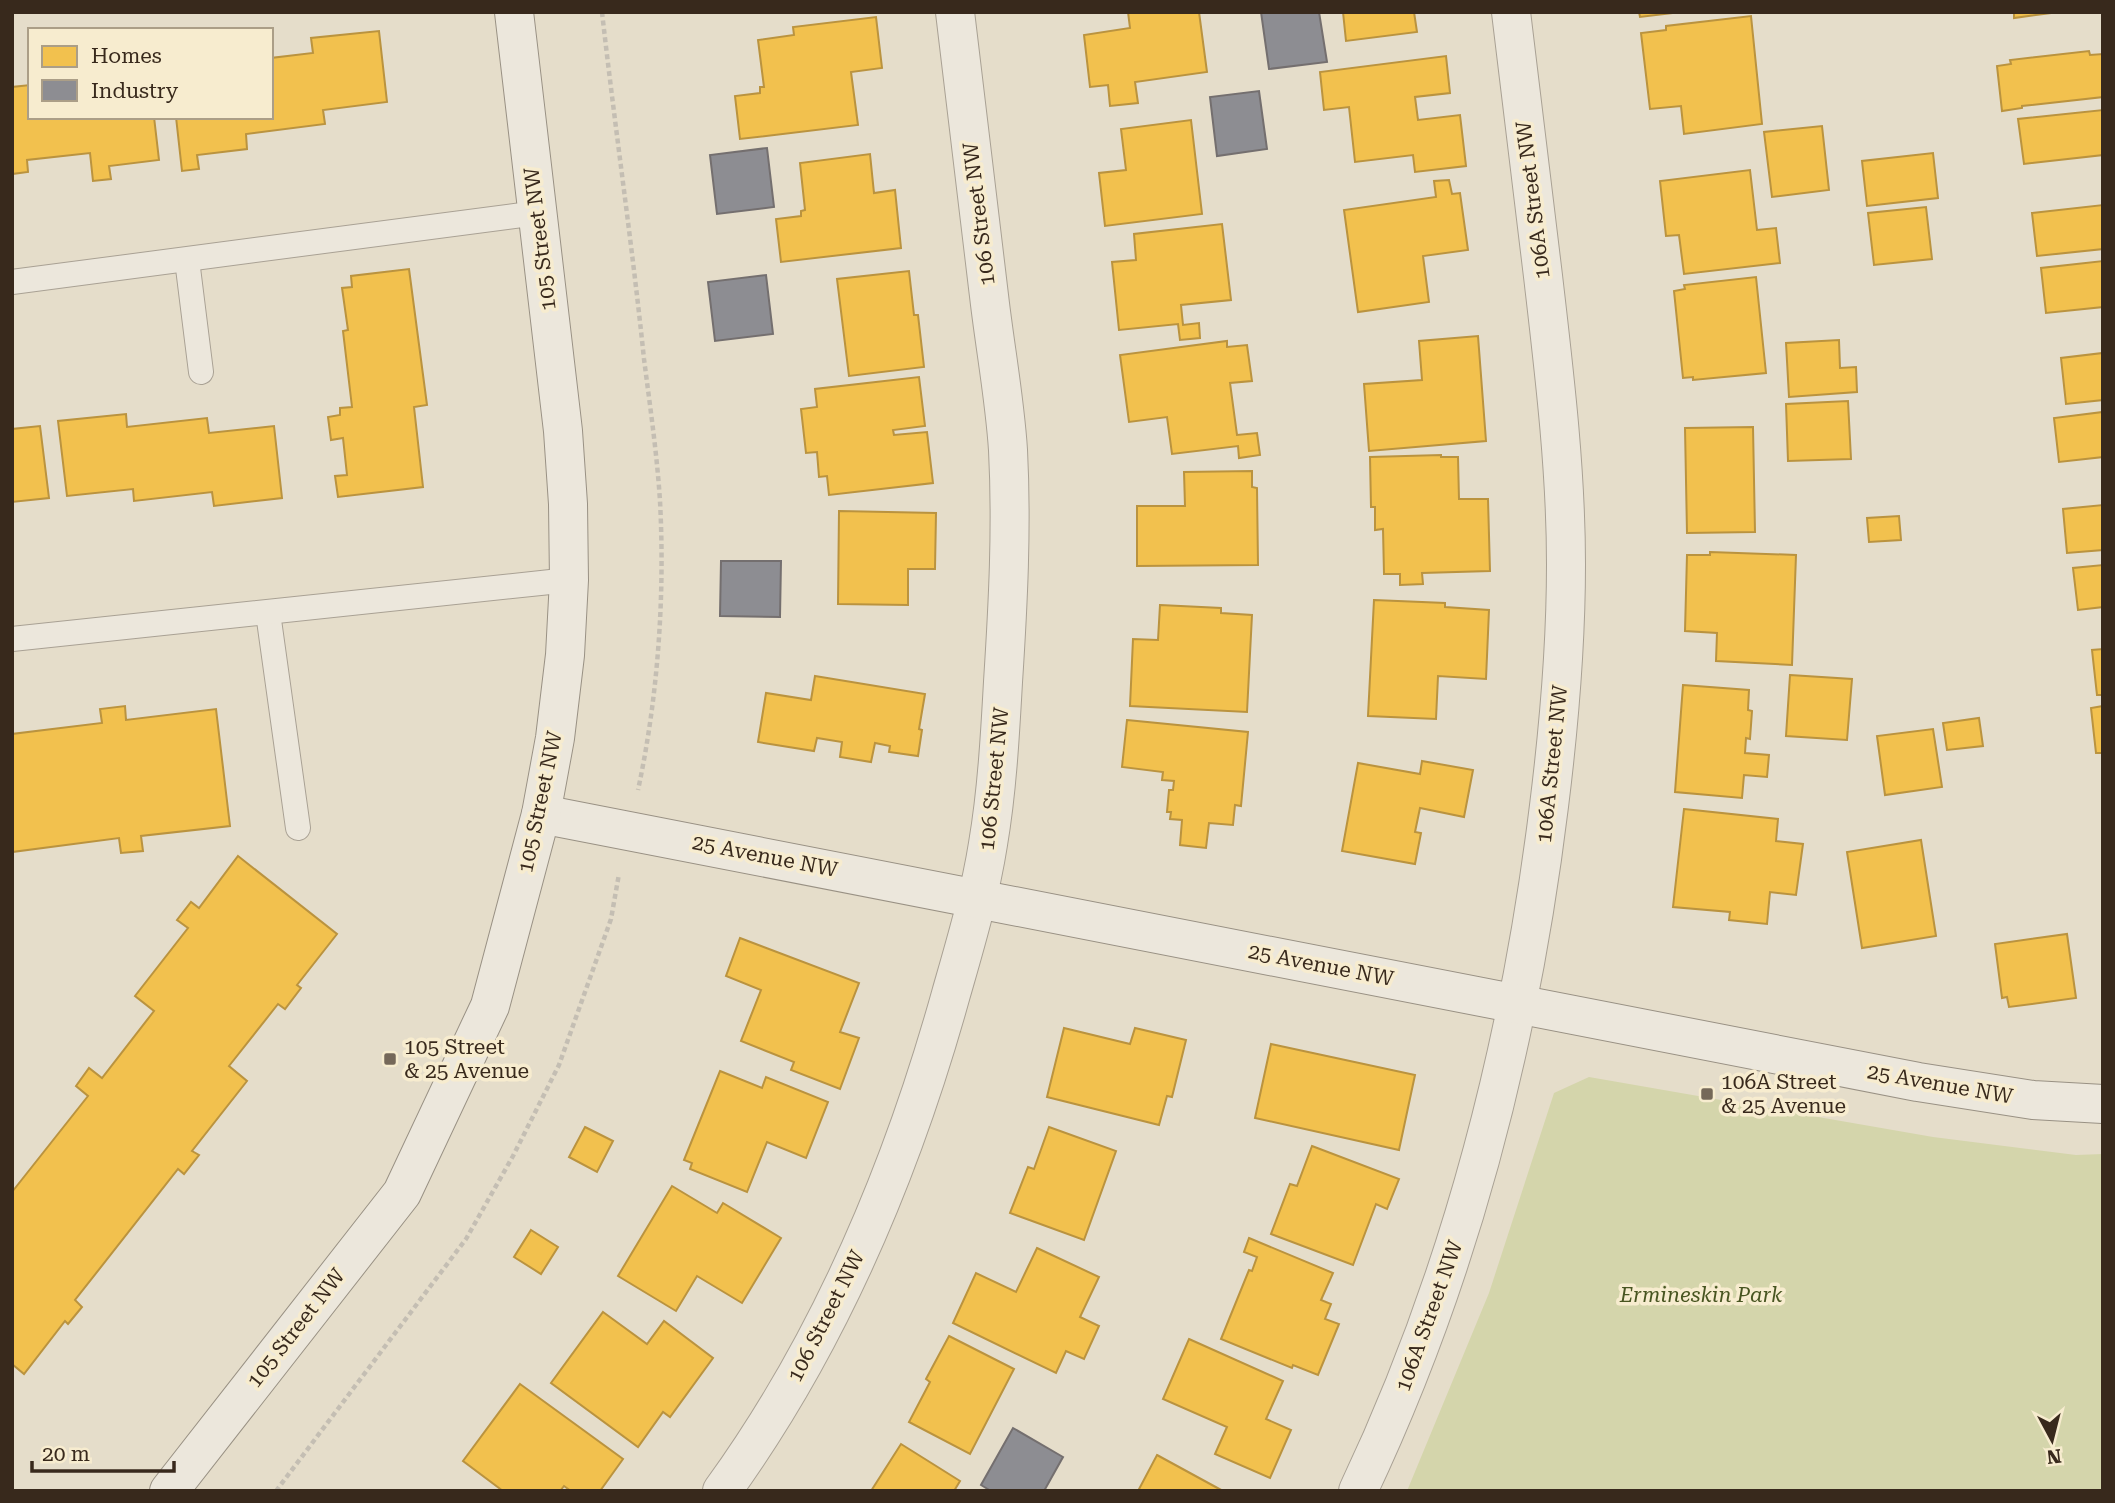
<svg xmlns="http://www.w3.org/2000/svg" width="2115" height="1503" viewBox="0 0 2115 1503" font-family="'Roboto Serif',serif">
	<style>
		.green { fill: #d4d5ab }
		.homes { fill: #f2c14e; stroke: #ba933f; stroke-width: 2 }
		.industry { fill: #8d8d92; stroke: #746f6f; stroke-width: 2 }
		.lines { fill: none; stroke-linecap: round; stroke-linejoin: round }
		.lane-casing { stroke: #a9a194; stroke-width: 26 }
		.street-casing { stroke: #a9a194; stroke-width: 40 }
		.secondary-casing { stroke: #999184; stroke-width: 40 }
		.path { stroke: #c4beb3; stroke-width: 4.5; stroke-dasharray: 5 3.5; stroke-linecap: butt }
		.lane { stroke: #ece7dc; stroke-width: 24 }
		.street { stroke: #ece7dc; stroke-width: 38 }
		.secondary { stroke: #ece7dc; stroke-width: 38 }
		.poi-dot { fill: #756859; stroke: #f7eccf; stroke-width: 2.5 }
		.labels { text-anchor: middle; stroke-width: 7; stroke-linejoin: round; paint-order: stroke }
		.street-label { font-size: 21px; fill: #38291c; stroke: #f7eccf }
		.poi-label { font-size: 21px; fill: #38291c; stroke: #f7eccf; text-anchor: start }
		.park-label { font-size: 21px; font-style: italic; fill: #485521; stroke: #f7eccf }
	</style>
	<rect width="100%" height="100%" fill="#e5ddca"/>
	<polygon class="green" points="1589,1077 1933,1137 2076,1155 2103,1154 2103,1491 1407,1491 1489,1293 1554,1093"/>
	<g class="homes">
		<polygon points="1128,12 1199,12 1207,72 1135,82 1138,103 1110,106 1108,85 1090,87 1084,35 1130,28"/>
		<polygon points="1343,12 1414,12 1417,32 1346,41"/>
		<polygon points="1639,12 1681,12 1640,17"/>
		<polygon points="2014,12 2059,12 2014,18"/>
		<polygon points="1751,16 1762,124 1684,134 1681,106 1650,109 1641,33 1666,30 1666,26"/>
		<polygon points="876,17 882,68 851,72 858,125 740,139 735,96 760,93 760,87 764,87 758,40 794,35 793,27"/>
		<polygon points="379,31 387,102 323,110 325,124 246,134 247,149 197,155 199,169 182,171 176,117 271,117 271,58 313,53 311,38"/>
		<polygon points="2089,51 2090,55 2103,54 2103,97 2022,106 2022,108 2002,111 1997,66 2011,64 2010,60"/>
		<polygon points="1446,56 1450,93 1415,97 1418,120 1460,115 1466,166 1415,172 1413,155 1355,162 1349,107 1324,110 1320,72"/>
		<polygon points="30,85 30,117 154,117 159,160 109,166 111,179 93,181 90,153 27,160 28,172 12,174 12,87"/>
		<polygon points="2103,110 2103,155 2024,164 2018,119"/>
		<polygon points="1191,120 1202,214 1105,226 1099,173 1126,170 1121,129"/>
		<polygon points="1822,126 1829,190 1772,197 1764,132"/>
		<polygon points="1933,153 1938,198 1867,206 1862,161"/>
		<polygon points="870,154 874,193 895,190 901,248 781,262 776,219 801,216 801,211 805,210 800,163"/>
		<polygon points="1750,170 1757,230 1776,228 1780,263 1684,274 1679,235 1666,236 1660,181"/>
		<polygon points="1449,180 1452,194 1460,193 1468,250 1423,256 1429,302 1358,312 1344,210 1436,197 1434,181"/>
		<polygon points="2103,205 2103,249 2037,256 2032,213"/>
		<polygon points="1926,207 1932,259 1874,265 1868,213"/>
		<polygon points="1222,224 1231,300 1181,305 1183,325 1199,323 1200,338 1180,340 1178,324 1119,330 1112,262 1136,260 1134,234"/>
		<polygon points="2103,261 2103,307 2046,313 2041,268"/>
		<polygon points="409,269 427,405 414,407 423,487 338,497 335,476 347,475 343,438 331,440 328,417 340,415 340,408 352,407 343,331 348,330 342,288 352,287 351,276"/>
		<polygon points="909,271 914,315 918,315 924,367 849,376 837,279"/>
		<polygon points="1756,277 1766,373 1693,380 1693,377 1683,378 1674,291 1685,289 1684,285"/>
		<polygon points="1478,336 1486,441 1369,451 1364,384 1422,380 1419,341"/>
		<polygon points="1839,340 1840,368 1856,367 1857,392 1789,397 1786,343"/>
		<polygon points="1227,341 1227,347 1247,345 1252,381 1230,383 1237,435 1257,433 1260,455 1239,458 1238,446 1172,454 1167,417 1129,422 1120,355"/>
		<polygon points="2103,353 2103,400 2066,404 2061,358"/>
		<polygon points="919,377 925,426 893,430 894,435 927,432 933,483 829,495 827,476 819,477 817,452 806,453 801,409 817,407 815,389"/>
		<polygon points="1848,401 1851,459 1788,461 1786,404"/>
		<polygon points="2103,412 2103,457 2059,462 2054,418"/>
		<polygon points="126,414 127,427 207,418 209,433 274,426 282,498 214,506 212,492 134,501 133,489 67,496 58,421"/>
		<polygon points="40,426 49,498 12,502 12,429"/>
		<polygon points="1753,427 1755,532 1687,533 1685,428"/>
		<polygon points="1441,455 1441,457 1458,457 1459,499 1488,499 1490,571 1422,573 1423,584 1400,585 1400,574 1384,574 1383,529 1375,530 1375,507 1371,507 1370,457"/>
		<polygon points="1252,471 1252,487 1257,488 1258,565 1137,566 1137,506 1185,506 1184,472"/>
		<polygon points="2103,505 2103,550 2067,553 2063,509"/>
		<polygon points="839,511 936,513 935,569 908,569 908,605 838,604"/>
		<polygon points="1899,516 1901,540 1869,542 1867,518"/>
		<polygon points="1710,552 1796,555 1792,665 1716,661 1717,633 1685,631 1687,555 1710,555"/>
		<polygon points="2103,565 2103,607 2078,610 2073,568"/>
		<polygon points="1374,600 1445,603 1445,607 1489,610 1486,679 1438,676 1436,719 1368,716"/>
		<polygon points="1160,605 1221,608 1221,613 1252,615 1247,712 1130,706 1133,639 1158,640"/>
		<polygon points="2103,649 2103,695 2097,695 2092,650"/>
		<polygon points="1790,675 1852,679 1847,740 1786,736"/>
		<polygon points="815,676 925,694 919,729 922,730 918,756 889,752 890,746 875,743 871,762 840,757 842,742 817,738 814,751 758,742 766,693 811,700"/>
		<polygon points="1683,685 1749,690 1748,710 1752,711 1750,739 1746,738 1745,753 1769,755 1767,777 1744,775 1742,798 1675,792"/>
		<polygon points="125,706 126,720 216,709 230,826 141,836 143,851 121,853 119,838 12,852 12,734 102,723 100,709"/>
		<polygon points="2103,706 2103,753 2096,753 2091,708"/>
		<polygon points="1979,718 1983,746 1947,750 1943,723"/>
		<polygon points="1127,720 1248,732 1241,806 1235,805 1233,825 1209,823 1206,848 1180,845 1182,820 1170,819 1171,812 1167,812 1169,790 1173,790 1174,781 1162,780 1163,772 1122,767"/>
		<polygon points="1933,729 1942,787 1885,795 1877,736"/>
		<polygon points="1422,761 1473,770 1464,817 1420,808 1415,832 1421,833 1415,864 1342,851 1358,763 1420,774"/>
		<polygon points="1684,809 1778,819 1776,841 1803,844 1796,895 1770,892 1767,924 1729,920 1730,912 1673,907"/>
		<polygon points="1921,840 1936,936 1862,948 1847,852"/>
		<polygon points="238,856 337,934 297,985 301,988 285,1009 278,1004 229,1066 247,1081 192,1151 199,1155 184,1174 178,1169 75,1300 82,1307 68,1324 65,1321 24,1374 12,1364 12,1192 88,1096 76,1086 89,1068 102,1078 154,1011 135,996 188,928 177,920 191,902 199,908"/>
		<polygon points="2067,934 2076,998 2009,1007 2007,997 2002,998 1995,944"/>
		<polygon points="740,938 859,983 840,1032 859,1038 840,1089 791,1070 794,1062 741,1041 761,990 726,976"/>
		<polygon points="1064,1028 1130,1044 1135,1028 1186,1040 1172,1097 1167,1096 1159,1125 1047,1097"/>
		<polygon points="1271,1044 1415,1075 1399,1150 1255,1118"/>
		<polygon points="720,1071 762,1088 766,1077 828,1102 806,1158 767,1142 747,1192 690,1169 692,1163 684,1160"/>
		<polygon points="585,1127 613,1141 597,1172 569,1157"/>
		<polygon points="1049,1127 1116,1151 1084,1240 1010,1213 1028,1167 1034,1169"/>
		<polygon points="1312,1146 1399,1179 1387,1209 1376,1204 1353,1265 1271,1234 1290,1184 1297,1186"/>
		<polygon points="672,1186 717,1213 723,1203 781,1238 742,1303 697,1276 676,1311 618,1276"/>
		<polygon points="531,1230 558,1247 541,1274 514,1257"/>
		<polygon points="1249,1238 1333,1273 1321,1300 1331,1304 1325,1319 1339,1324 1318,1375 1293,1365 1292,1368 1221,1339 1249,1270 1252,1271 1257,1257 1244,1252"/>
		<polygon points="1037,1248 1099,1277 1080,1317 1099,1326 1084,1359 1066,1351 1056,1373 953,1323 976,1273 1016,1292"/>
		<polygon points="603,1312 647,1344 664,1321 713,1358 670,1417 663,1412 638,1447 551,1383"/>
		<polygon points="949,1336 1014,1369 970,1454 909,1422 930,1382 926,1379"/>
		<polygon points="1189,1339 1283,1381 1266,1419 1291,1430 1270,1478 1215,1454 1227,1427 1163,1399"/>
		<polygon points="520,1384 623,1459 600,1491 571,1491 564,1486 560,1491 503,1491 463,1461"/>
		<polygon points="901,1444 960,1481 954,1491 871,1491"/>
		<polygon points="1157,1455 1223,1491 1138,1491"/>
	</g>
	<g class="industry">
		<polygon points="1261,12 1319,12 1327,62 1269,69"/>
		<polygon points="1259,91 1267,149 1217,156 1210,97"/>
		<polygon points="767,148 774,207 717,214 710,155"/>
		<polygon points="766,275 773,334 715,341 708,282"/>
		<polygon points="721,561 781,561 780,617 720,616"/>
		<polygon points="1013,1428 1063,1457 1044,1491 991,1491 981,1485"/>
	</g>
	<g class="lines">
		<g class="lane-casing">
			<g id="lane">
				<polyline points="187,260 201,372"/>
				<polyline points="12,282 537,213"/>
				<polyline points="268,613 298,828"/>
				<polyline points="12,639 569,580"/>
			</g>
		</g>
		<g class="street-casing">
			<g id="street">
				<path d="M722,1491c108,-149 180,-321 229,-497 14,-49 29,-99 37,-150 9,-53 12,-108 15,-162 5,-77 9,-154 5,-232 -3,-48 -12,-97 -18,-146 -11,-97 -23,-194 -35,-292"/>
				<path d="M1358,1491c102,-215 162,-449 191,-685 10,-80 17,-161 17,-242 0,-96 -12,-193 -23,-288 -11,-88 -22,-176 -32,-264"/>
			</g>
		</g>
		<g class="secondary-casing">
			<g id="secondary">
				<polyline points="541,814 1918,1082 2033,1100 2103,1104"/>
				<polyline points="169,1491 402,1193 490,1006 541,814 555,738 565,655 569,580 568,504 563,431 514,12"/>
			</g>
		</g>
		<g class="path">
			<path d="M602,12c13,116 30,231 42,347 6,47 13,95 16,142 5,95 -2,196 -22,289"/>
			<polyline points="276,1491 466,1239 513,1156 559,1065 611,919 619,874"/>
		</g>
		<use href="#lane" class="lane"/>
		<use href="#street" class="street"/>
		<use href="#secondary" class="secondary"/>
	</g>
	<g class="poi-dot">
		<rect x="383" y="1052" width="14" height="14" rx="3.5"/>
		<rect x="1700" y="1087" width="14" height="14" rx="3.5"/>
	</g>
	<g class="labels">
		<g class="street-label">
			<text transform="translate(1533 200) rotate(-97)" y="7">106A Street NW</text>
			<text transform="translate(979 214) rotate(-97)" y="7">106 Street NW</text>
			<text transform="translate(540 239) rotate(-97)" y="7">105 Street NW</text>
			<text transform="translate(1552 764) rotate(-84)" y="7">106A Street NW</text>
			<text transform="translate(994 779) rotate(-84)" y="7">106 Street NW</text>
			<text transform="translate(540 802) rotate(-78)" y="7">105 Street NW</text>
			<text transform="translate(765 856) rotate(11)" y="7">25 Avenue NW</text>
			<text transform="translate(1321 965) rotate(11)" y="7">25 Avenue NW</text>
			<text transform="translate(1940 1084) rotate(10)" y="7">25 Avenue NW</text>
			<text transform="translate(826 1316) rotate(-63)" y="7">106 Street NW</text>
			<text transform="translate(1429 1316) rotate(-70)" y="7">106A Street NW</text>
			<text transform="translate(296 1328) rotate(-52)" y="7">105 Street NW</text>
		</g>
		<g class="poi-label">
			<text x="404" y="1054">105 Street<tspan x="404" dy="24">&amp; 25 Avenue</tspan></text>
			<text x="1721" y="1089">106A Street<tspan x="1721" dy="24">&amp; 25 Avenue</tspan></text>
		</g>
		<g class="park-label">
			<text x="1701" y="1302">Ermineskin Park</text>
		</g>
	</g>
	<rect width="2115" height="1503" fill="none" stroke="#38291c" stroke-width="28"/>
	<rect x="28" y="28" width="245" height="91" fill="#f7eccf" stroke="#ab9e87" stroke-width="2"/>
	<rect x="42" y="46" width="35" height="21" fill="#f2c14e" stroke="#ab9e87" stroke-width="2"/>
	<text x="91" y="63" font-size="21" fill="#38291c">Homes</text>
	<rect x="42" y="80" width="35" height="21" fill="#8d8d92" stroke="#ab9e87" stroke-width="2"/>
	<text x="91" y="98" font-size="21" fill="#38291c">Industry</text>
	<g transform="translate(2052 1440) rotate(173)" stroke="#f7eccf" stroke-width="5" paint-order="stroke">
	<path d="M0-5L12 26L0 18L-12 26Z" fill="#38291c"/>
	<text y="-10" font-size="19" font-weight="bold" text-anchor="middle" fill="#38291c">N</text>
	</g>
	<path d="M32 1461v10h142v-10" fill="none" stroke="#38291c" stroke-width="3.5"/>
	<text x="42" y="1461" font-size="21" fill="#38291c" stroke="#f7eccf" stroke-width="5" paint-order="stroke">20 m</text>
</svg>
